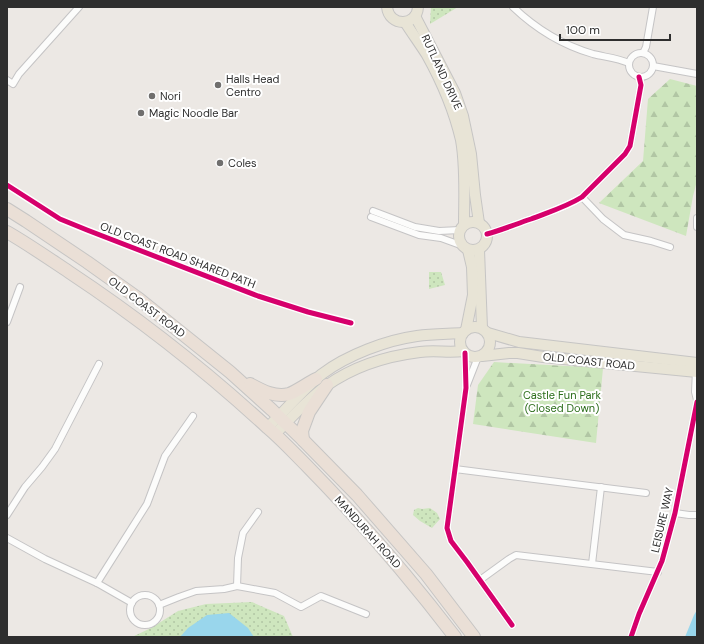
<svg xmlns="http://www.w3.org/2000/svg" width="704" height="644" viewBox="0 0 704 644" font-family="'DM Sans',sans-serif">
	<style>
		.forest { fill: url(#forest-firs) }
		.park { fill: url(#park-dots) }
		.water { fill: #99d6ec }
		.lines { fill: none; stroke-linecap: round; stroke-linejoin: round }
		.street-casing { stroke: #c5c4c5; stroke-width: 8 }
		.primary-casing { stroke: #c6c5c4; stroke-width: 12 }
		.highway-casing { stroke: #c6c5c4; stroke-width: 14 }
		.street { stroke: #fcfcfb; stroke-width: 6 }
		.primary { stroke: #e8e4d6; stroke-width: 10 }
		.highway { stroke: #eadfd6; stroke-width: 12 }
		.cycleway-casing { stroke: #fff; stroke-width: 8 }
		.cycleway { stroke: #d6006c; stroke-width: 5 }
		.poi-dot { fill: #706f6e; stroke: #fff; stroke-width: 1.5 }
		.labels { text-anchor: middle; stroke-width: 4; stroke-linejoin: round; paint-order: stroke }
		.street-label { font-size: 11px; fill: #2e2e2e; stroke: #fff }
		.poi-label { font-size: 11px; fill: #2e2e2e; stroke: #fff; text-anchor: start }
		.park-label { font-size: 11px; fill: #2c6e1b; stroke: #fff }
	</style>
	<defs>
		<pattern id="forest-firs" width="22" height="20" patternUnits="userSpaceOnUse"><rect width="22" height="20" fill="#cee6be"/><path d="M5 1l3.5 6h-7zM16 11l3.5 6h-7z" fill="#b1c6a4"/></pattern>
		<pattern id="park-dots" width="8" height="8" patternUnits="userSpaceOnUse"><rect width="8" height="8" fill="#cee6be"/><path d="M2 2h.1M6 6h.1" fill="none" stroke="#b1c6a4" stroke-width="1.8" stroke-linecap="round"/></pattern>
	</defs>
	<rect width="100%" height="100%" fill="#ece8e4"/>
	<g class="forest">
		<polygon points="670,79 697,86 697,181 693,196 686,236 599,203 643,161 648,99"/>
		<polygon points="494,362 603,368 596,443 473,424 478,385"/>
	</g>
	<g class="park">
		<polygon points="431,7 458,7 430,24"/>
		<polygon points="429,272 441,272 445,285 429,289"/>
		<polygon points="418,508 422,509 430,508 437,513 440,519 432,528 420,521 413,515 414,510"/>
		<polygon points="252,602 284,616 293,637 132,637 151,628 178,611 206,604"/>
	</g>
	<g class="water">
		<polygon points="697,610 697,637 685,637 694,615"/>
		<polygon points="229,613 248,628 254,637 180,637 188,628 207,615"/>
	</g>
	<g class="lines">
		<g class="street-casing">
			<g id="street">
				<path d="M513,7c23,22 49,38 80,47 12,3 24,4 36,9"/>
				<circle cx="641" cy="65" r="12"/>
				<polyline points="643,53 646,47 653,7"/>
				<polyline points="653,66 697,74"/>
				<polyline points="7,80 13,84 19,74 79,7"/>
				<polyline points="582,197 603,219 624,235 651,241 670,247"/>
				<polyline points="373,211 415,227 439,231 460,230"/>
				<polyline points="371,217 419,235 441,238 463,246"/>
				<polyline points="697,218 697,227"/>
				<path d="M487,234c15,-4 29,-10 44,-15 18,-7 35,-12 51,-22l43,-43 5,-8 11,-61 -2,-8"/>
				<polyline points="7,322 20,287"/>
				<polyline points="465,353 466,388 447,528 451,541 467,562 512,625"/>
				<polyline points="696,370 695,392 697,400"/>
				<polyline points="467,385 478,357"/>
				<polyline points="455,469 646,493"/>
				<polyline points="675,513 689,515 697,515"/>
				<polyline points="7,515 25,487 42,467 55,449 99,364"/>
				<polyline points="7,538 45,559 97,583 132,603"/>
				<polyline points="592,564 601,487"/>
				<polyline points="480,580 509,559 516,555 658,572"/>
				<polyline points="97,583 147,504 165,456 193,416"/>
				<polyline points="237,586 238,558 243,533 258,512"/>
				<circle cx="145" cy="610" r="15"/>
				<polyline points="159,605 179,597 196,591 224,589 237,586 275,593 301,607 321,596 366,614"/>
				<polyline points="631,637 639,614 662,561 675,513 697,402"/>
			</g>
		</g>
		<g class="primary-casing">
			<g id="primary">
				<path d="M387,7c2,20 30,20 31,0"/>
				<polyline points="415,16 455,93 463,116 471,154 475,195 479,223"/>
				<path d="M405,22c7,11 15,22 22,33 15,27 27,55 34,85 5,28 3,57 3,85"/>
				<circle cx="473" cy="236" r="14"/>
				<polyline points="479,250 482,328"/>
				<circle cx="475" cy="342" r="15"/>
				<polyline points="466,330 473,295 472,267 468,250"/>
				<polyline points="488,333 519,342 697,363"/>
				<polyline points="482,356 509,353 518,353 543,357 697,372"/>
				<path d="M268,427c18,-17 34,-37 54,-53 25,-19 65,-34 95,-38 15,-2 31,-2 46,-3"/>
				<path d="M275,434c16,-16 33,-35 51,-48 28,-20 61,-30 94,-34 15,-2 29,1 43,-1"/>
			</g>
		</g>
		<g class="highway-casing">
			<g id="highway">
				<polyline points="7,209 26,221 87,262 139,299 230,372 272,410 303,440 357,495 426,574 474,637"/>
				<path d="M7,232c21,12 41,26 62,40 71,47 136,98 199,156 14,12 26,25 39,38 53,54 102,111 148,171"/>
				<path d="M250,384c11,6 25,14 39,10 8,-3 19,-11 27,-15"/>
				<polyline points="303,440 302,431 309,412 327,385"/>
			</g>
		</g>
		<use href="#street" class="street"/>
		<use href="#primary" class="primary"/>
		<use href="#highway" class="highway"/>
		<g class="cycleway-casing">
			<g id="cycleway">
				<polyline points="7,185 60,219 87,230 258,296 308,312 351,323"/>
				<path d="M487,234c15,-4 29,-10 44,-15 18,-7 35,-12 51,-22l43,-43 5,-8 11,-61 -2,-8"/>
				<polyline points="465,353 466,388 447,528 451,541 467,562 512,625"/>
				<polyline points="631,637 639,614 662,561 675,513 697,402"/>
			</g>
		</g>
		<use href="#cycleway" class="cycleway"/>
	</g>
	<g class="poi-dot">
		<circle cx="218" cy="85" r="4"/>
		<circle cx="152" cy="96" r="4"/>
		<circle cx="141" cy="113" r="4"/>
		<circle cx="220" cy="163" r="4"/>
	</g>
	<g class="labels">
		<g class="street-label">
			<text transform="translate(442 72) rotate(65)" y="4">RUTLAND DRIVE</text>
			<text transform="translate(178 255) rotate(21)" y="4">OLD COAST ROAD SHARED PATH</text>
			<text transform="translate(147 307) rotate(37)" y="4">OLD COAST ROAD</text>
			<text transform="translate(589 361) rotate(6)" y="4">OLD COAST ROAD</text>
			<text transform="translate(662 520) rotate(-77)" y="4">LEISURE WAY</text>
			<text transform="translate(368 532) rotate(48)" y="4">MANDURAH ROAD</text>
		</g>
		<g class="poi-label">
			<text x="226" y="83">Halls Head<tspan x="226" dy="13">Centro</tspan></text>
			<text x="160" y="100">Nori</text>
			<text x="149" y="117">Magic Noodle Bar</text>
			<text x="228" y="167">Coles</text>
		</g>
		<g class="park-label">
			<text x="562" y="399">Castle Fun Park<tspan x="562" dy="13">(Closed Down)</tspan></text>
		</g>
	</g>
	<rect width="704" height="644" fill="none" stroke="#2e2e2e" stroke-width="16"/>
	<path d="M560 34v6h110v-6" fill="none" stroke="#2e2e2e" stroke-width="2"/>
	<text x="566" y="34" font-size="12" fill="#2e2e2e" stroke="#ffffff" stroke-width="3" paint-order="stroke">100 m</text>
</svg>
